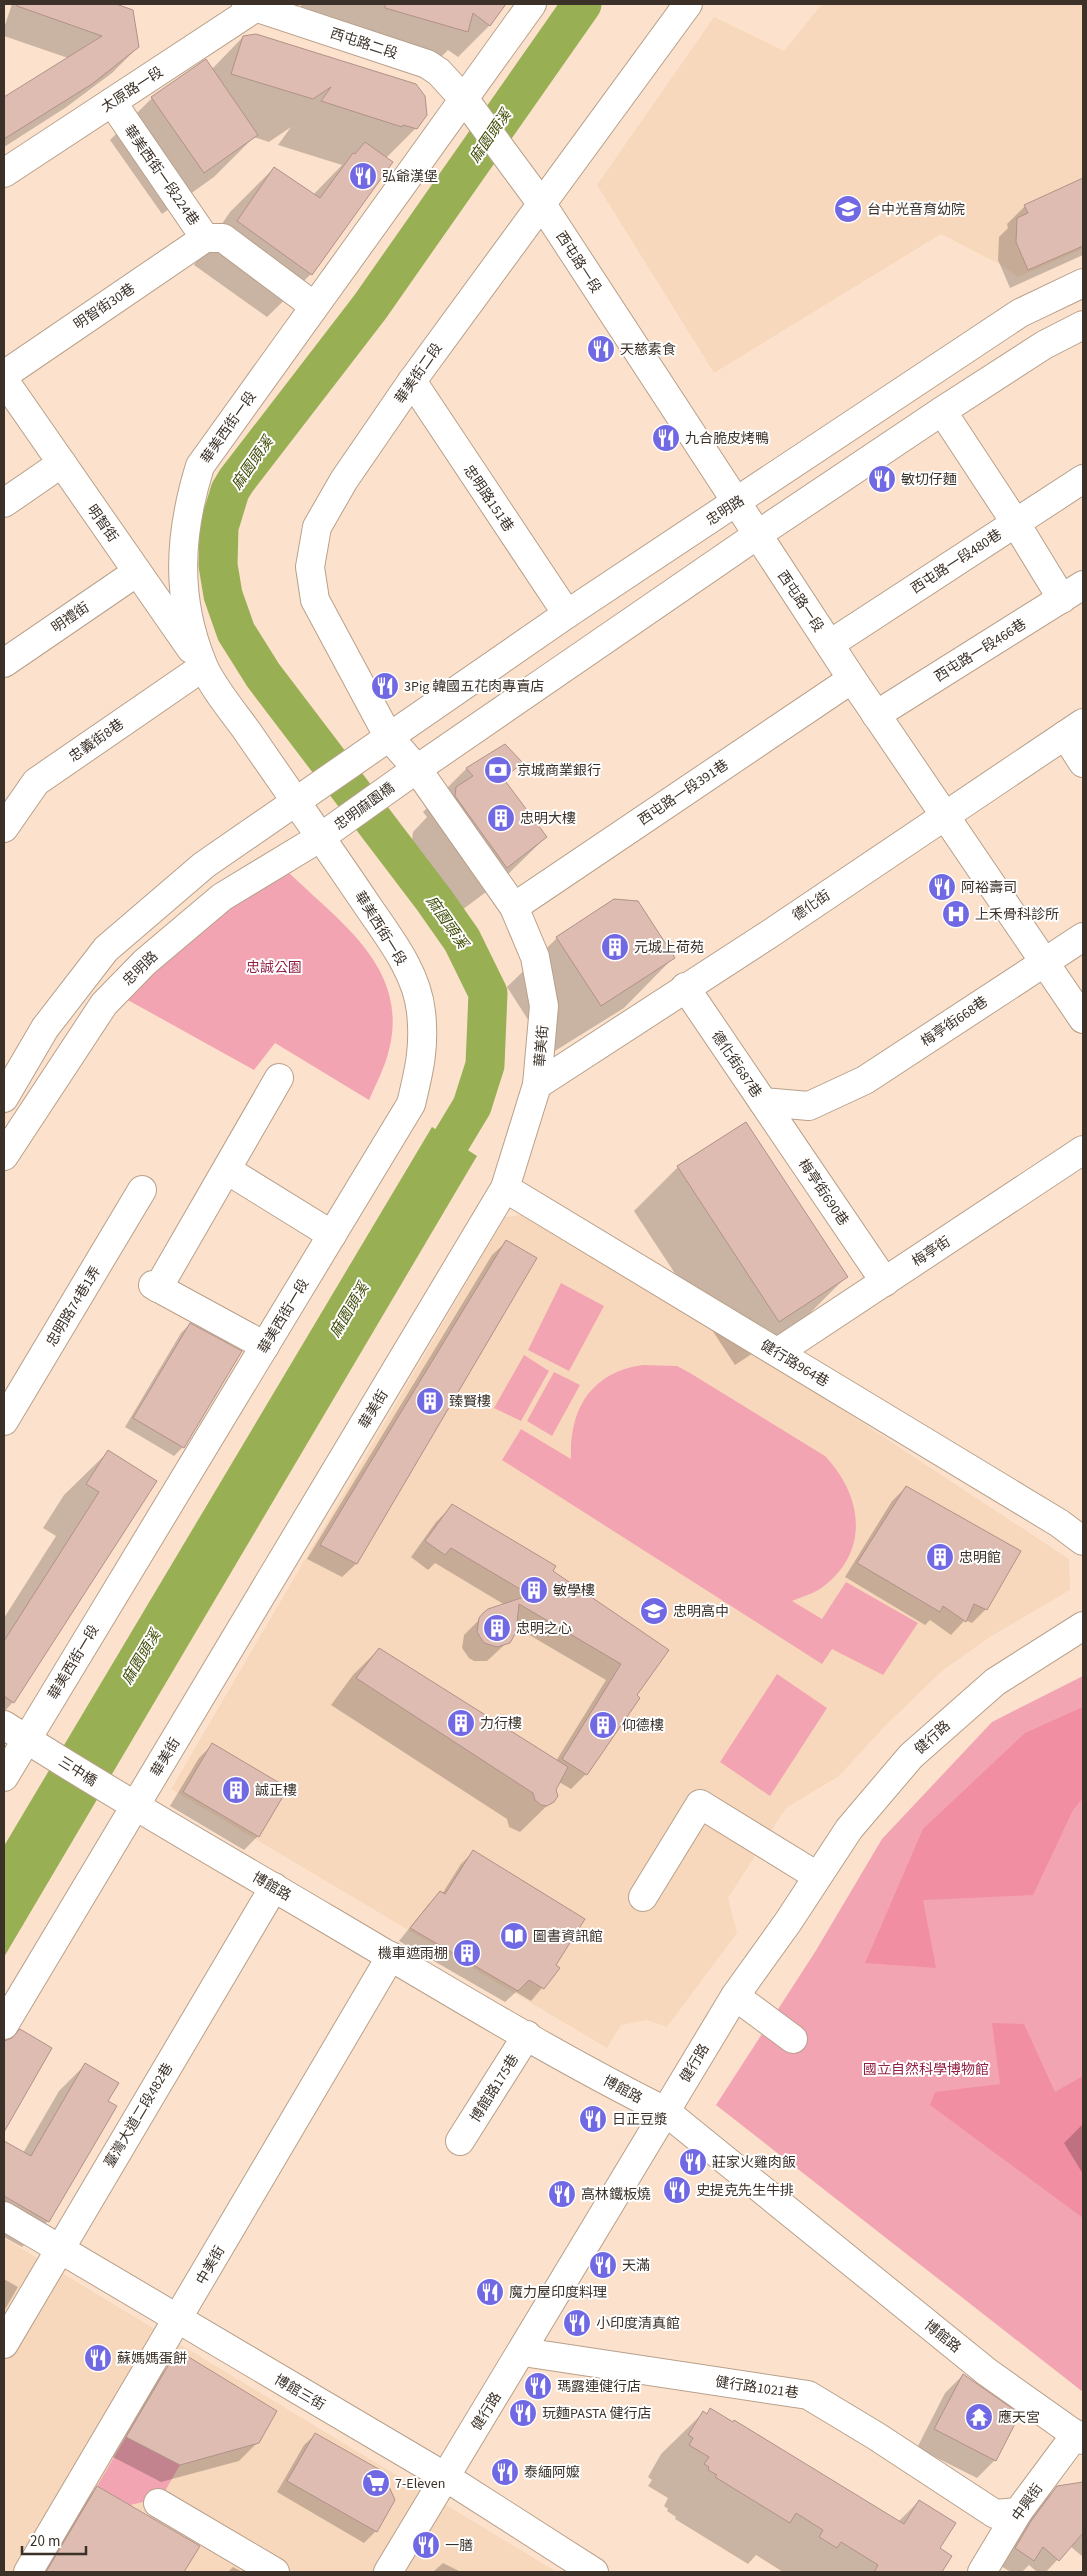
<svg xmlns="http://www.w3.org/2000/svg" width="1087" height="2576" viewBox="0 0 1087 2576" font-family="'Source Sans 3','Noto Sans TC',sans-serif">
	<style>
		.built { fill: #f8d8bc }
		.green { fill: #f3a4b2 }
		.forest { fill: #f18ea2 }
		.water { fill: #99af53 }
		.shadow { fill: #0003 }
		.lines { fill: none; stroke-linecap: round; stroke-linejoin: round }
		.river { stroke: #99af53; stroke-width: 39 }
		.building { fill: #debcb2; stroke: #b19188 }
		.minor-casing { stroke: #b8a08b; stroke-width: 30 }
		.major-casing { stroke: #b8a08b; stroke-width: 30 }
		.minor { stroke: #fff; stroke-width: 28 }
		.major { stroke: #fff; stroke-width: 28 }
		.labels { text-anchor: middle; stroke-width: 4; stroke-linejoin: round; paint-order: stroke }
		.street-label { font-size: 14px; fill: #3b3128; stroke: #fff }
		.poi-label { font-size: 14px; fill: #3b3128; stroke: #fff; text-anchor: start }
		.park-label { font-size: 14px; fill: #932044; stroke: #fff }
		.water-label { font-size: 15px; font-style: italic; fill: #3c4900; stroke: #fff }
	</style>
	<rect width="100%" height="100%" fill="#fce2cc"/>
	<g class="built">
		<polygon points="822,4 1083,4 1083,249 1018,277 1001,265 941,234 714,373 597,185 714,17 784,51"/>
		<polygon points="521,1215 811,1389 1069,1559 1070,1590 990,1637 943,1670 885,1726 839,1776 786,1808 728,1898 737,1933 667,2027 647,2020 621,2025 607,2048 171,1789 505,1217"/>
		<polygon points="4,2238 557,2572 4,2572"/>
	</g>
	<g class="green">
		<path d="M287,871c51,50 123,96 102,179 -4,17 -13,34 -20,50l-94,-57 -21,27 -128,-71 69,-69z"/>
		<polygon points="561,1283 604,1306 569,1371 528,1350"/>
		<polygon points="524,1355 549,1371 521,1421 494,1408"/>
		<path d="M643,1365l34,1 13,7 135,83c39,41 45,98 -5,133 -8,5 -19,8 -28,12l30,18 24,-37 72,41 -35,52 -51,-26 -10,15 -320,-204 19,-31 50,30c-2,-50 20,-87 72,-94z"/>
		<polygon points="554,1372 580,1385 552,1436 527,1421"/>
		<polygon points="777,1674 827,1708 770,1796 720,1762"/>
		<polygon points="1083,1676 1083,2392 716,2105 815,1952 882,1839 992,1722"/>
		<polygon points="126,2437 180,2465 161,2498 130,2505 97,2486"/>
	</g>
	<g class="forest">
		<polygon points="1083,1707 1083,1798 1073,1810 1033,1895 923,1900 936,1968 865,1963 923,1829 1025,1733"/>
		<polygon points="992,2023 1024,2024 1055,2092 1083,2076 1083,2218 930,2105 935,2092 1000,2084"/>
	</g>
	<polygon class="water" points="432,1127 477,1156 4,1957 4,1846"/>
	<g class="shadow">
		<polygon points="12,4 112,4 132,10 138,47 112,73 65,108 4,147 4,99 68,58 4,36 4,28"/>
		<polygon points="303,4 505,4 490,25 458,57 448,50 435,63 303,24 301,6"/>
		<polygon points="243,37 416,128 386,158 311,274 267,317 194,265 230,212 274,168 313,195 342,165 278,145 291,127 269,142 254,137 214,177 162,214 110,140 152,98 212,69"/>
		<polygon points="1083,180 1083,255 1010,288 998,260 999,237 1008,228 1007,224 1025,206"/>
		<polygon points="521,763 503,780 546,837 502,880 462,910 412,840 413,832 427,817 423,812 467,768"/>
		<polygon points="557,938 673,958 624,1008 550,1054 507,987"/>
		<polygon points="745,1124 846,1277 802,1321 735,1365 634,1211 678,1167"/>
		<polygon points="506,1242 536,1258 356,1564 342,1577 307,1559 492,1255"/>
		<polygon points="190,1324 183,1447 174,1456 125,1427 181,1333"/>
		<polygon points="108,1452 155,1481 13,1702 4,1712 4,1618 56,1536 43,1528 64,1495"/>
		<polygon points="906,1487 986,1609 972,1623 965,1620 951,1635 930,1620 925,1625 845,1577 892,1501"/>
		<polygon points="452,1506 667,1650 635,1696 586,1774 571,1789 559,1782 555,1790 557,1796 520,1832 509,1827 507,1819 331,1705 353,1675 379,1649 556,1761 606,1680 514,1626 513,1637 487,1661 474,1661 469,1658 462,1648 464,1635 489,1610 505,1605 435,1563 428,1570 411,1557 436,1522"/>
		<polygon points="212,1745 258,1836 244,1850 170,1806 199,1758"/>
		<polygon points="474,1851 554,1966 559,1968 531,2001 516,1992 505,2002 399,1941 428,1905 440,1892 442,1894 461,1864"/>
		<polygon points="11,2040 51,2049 4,2129 4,2041"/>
		<polygon points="85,2065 106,2102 48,2221 22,2247 4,2237 4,2142 23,2153 59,2091"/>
		<polygon points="1083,2124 1083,2174 1064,2143"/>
		<polygon points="4,2279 18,2287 4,2311"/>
		<polygon points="170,2365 258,2442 239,2461 161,2482 109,2455 151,2384"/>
		<polygon points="963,2375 995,2460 977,2478 917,2448 945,2393"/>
		<polygon points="711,2410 898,2522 919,2501 938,2549 950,2556 940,2572 783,2572 756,2555 748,2564 675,2519 676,2517 667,2511 668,2509 664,2506 668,2498 648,2486 652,2480 648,2477 661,2454 703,2413 706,2415"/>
		<polygon points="316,2434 393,2500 376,2531 364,2543 277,2492 304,2445"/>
		<polygon points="1083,2483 1083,2557 1070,2546 1046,2572 1037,2572 1029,2565 1022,2572 1011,2572 999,2565 1041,2503 1058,2487"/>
		<polygon points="97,2488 198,2546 183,2572 40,2572 80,2504"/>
		<polygon points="443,2563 461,2572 433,2572"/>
		<polygon points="233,2567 242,2572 228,2572"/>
	</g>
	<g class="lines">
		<polyline class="river" points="425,1184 472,1106 485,1065 488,993 462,940 434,900 263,675 236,632 223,595 218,565 219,527 230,491 236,481 370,307 582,4"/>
	</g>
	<g class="building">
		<polygon points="17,4 116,4 133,10 139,47 92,84 4,139 4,97 102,36 17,6"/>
		<polygon points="385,4 506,4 490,26 473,13 468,32 385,8"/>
		<polygon points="256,34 416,84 425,96 427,115 417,129 403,125 402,127 321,101 331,87 313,99 231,74 243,36"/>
		<polygon points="206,59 258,135 204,173 151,97"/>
		<polygon points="365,142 393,162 312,275 237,221 274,167 320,198 353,153 355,154"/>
		<polygon points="1083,178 1083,246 1028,270 1016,242 1017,218 1028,213 1024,205"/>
		<polygon points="505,744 523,763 503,778 547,837 507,868 455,796 456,787 473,776 466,768"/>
		<polygon points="614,899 638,901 675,958 601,1006 556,937"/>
		<polygon points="746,1122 848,1277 779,1322 677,1166"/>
		<polygon points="506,1240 537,1258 357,1564 320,1545"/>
		<polygon points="190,1323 242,1351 184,1448 133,1418"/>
		<polygon points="108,1450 157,1481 14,1703 4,1696 4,1641 99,1492 86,1484"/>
		<polygon points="906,1486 1021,1551 987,1610 974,1604 966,1622 943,1606 940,1612 857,1563"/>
		<polygon points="452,1504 556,1566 553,1571 669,1650 637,1695 640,1698 587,1775 562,1759 621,1664 519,1604 516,1632 510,1643 497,1647 484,1643 477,1632 479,1618 483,1613 488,1609 530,1595 451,1548 445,1555 425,1541"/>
		<polygon points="379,1648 568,1767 556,1790 558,1796 554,1802 547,1806 541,1805 535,1800 533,1793 356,1678"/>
		<polygon points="212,1743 288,1788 259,1837 183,1792"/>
		<polygon points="473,1850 585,1919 556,1965 560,1968 544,1989 529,1980 518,1991 410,1928 440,1891 445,1894"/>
		<polygon points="20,2029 52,2048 4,2132 4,2041 12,2038"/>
		<polygon points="85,2063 119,2083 108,2101 117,2106 49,2222 4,2196 4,2141 31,2156"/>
		<polygon points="187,2356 277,2411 259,2443 180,2465 126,2437 169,2364"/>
		<polygon points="963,2374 1020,2414 996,2461 934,2429"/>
		<polygon points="710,2408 733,2422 734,2420 904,2524 919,2500 956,2523 940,2548 952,2556 942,2572 874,2572 878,2565 841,2542 837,2548 819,2537 823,2530 796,2513 790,2523 715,2477 717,2475 708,2470 709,2467 704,2464 709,2457 689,2445 693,2438 688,2435 703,2411 707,2414"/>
		<polygon points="315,2433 382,2471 395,2500 377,2532 287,2481"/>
		<polygon points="1083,2482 1083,2533 1059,2561 1043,2547 1034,2561 1015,2548 1031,2521 1057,2486"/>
		<polygon points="97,2486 200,2546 184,2572 46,2572"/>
	</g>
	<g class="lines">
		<g class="minor-casing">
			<g id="minor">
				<polyline points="246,4 427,64 439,72 468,104 541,203 852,679 1083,1019"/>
				<polyline points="112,102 205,238 223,238 314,306"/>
				<polyline points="4,173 261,4"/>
				<polyline points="4,375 205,238"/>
				<polyline points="4,380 191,649"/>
				<polyline points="412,381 567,614"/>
				<polyline points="942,411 1015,522 1062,599"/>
				<polyline points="4,503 62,463"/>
				<polyline points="830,644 1083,479"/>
				<polyline points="4,663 137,572"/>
				<polyline points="876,715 1083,585"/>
				<polyline points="1065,735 1083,763"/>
				<polyline points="4,828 36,782 203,667"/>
				<polyline points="514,907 852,679"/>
				<polyline points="685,987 763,1102 809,1106 865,1080 1083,937"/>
				<polyline points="537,1085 771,933 1083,723"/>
				<polyline points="763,1102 885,1282"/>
				<polyline points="227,1170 332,1235"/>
				<polyline points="505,1188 1059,1523 1083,1541"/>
				<polyline points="153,1285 265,1346"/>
				<polyline points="158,1288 279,1078"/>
				<polyline points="778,1352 1083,1150"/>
				<polyline points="4,1421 142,1190"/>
				<path d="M4,1725c106,68 215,130 323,194 112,66 222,134 338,192l322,261 96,68"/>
				<path d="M4,1777l407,-673c8,-33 14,-57 10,-92 -4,-41 -34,-77 -56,-110 -39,-58 -79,-114 -118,-171 -13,-18 -36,-46 -44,-66 -28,-67 -24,-131 -3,-199l332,-462"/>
				<polyline points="643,1897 700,1804 817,1876"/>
				<polyline points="735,1996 793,2039"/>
				<polyline points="4,2025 505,1188 537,1085 544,1006 535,957 514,907 417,769 388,736 315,600 310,567 317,527 344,480 412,381 688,4"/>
				<polyline points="460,2141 527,2035"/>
				<polyline points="4,2216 444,2476 594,2572"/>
				<polyline points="4,2344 274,1887"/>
				<polyline points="523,2352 808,2395 876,2436 995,2514 1018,2512"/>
				<polyline points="158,2503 275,2572"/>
				<polyline points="28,2572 391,1956"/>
				<polyline points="388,2572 735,1996 788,1922 849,1829 911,1756 995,1682 1083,1626"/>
				<polyline points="982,2572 1018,2512 1076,2434"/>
			</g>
		</g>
		<g class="major-casing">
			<g id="major">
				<polyline points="4,1098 45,1028 106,949 204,865 567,614 1020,313 1083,283"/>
				<polyline points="4,1156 104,1004 145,962 222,897 321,837 401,780 757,535 942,411 1044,345 1083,325"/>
			</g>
		</g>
		<use href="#minor" class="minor"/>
		<use href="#major" class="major"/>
	</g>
	<defs>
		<g id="restaurant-disc" transform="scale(1.4375)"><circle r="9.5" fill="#7168e3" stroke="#fff"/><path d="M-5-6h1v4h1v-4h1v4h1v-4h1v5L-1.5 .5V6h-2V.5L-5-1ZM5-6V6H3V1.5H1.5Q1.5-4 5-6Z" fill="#fff"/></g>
		<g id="school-disc" transform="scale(1.4375)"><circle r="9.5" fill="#7168e3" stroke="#fff"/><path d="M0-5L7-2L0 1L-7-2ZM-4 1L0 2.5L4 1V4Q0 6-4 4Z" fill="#fff"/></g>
		<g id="bank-disc" transform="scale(1.4375)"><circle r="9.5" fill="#7168e3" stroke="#fff"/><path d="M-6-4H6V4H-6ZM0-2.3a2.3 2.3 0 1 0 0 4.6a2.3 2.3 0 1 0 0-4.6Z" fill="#fff"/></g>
		<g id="building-disc" transform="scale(1.4375)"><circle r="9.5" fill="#7168e3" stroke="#fff"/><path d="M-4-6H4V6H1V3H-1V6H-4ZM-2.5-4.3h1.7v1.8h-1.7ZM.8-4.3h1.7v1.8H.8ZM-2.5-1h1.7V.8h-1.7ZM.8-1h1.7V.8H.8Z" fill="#fff"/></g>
		<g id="hospital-disc" transform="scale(1.4375)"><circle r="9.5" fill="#7168e3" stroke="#fff"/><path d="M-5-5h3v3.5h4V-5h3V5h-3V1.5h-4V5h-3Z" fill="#fff"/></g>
		<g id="library-disc" transform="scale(1.4375)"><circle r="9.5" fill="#7168e3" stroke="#fff"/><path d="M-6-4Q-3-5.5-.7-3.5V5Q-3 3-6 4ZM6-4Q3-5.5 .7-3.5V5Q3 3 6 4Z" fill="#fff"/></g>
		<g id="temple-disc" transform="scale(1.4375)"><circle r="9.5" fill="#7168e3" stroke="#fff"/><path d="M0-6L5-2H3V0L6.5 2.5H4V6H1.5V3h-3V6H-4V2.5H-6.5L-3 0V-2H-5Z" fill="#fff"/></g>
		<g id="supermarket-disc" transform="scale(1.4375)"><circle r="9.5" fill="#7168e3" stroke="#fff"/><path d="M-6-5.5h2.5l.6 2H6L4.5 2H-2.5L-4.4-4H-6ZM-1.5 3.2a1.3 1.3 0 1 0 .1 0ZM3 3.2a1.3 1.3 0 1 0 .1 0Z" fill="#fff"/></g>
	</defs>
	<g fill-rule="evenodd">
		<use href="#restaurant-disc" x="363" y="176"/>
		<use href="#school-disc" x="848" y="209"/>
		<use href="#restaurant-disc" x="601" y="349"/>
		<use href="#restaurant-disc" x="666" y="438"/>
		<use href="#restaurant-disc" x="882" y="479"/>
		<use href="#restaurant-disc" x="385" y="686"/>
		<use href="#bank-disc" x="498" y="770"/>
		<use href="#building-disc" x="501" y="818"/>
		<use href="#restaurant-disc" x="942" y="887"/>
		<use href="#hospital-disc" x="956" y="914"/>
		<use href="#building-disc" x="615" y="947"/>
		<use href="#building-disc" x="430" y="1401"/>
		<use href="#building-disc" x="940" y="1557"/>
		<use href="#building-disc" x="534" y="1590"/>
		<use href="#school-disc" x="654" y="1611"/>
		<use href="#building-disc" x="497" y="1628"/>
		<use href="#building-disc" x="461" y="1723"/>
		<use href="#building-disc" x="603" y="1725"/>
		<use href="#building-disc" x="236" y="1790"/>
		<use href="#library-disc" x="514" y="1936"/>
		<use href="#building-disc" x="467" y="1953"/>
		<use href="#restaurant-disc" x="593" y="2119"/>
		<use href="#restaurant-disc" x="693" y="2162"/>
		<use href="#restaurant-disc" x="677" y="2190"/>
		<use href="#restaurant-disc" x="562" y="2194"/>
		<use href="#restaurant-disc" x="603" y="2265"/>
		<use href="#restaurant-disc" x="490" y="2292"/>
		<use href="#restaurant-disc" x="577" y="2323"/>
		<use href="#restaurant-disc" x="98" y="2358"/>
		<use href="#restaurant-disc" x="538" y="2386"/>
		<use href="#restaurant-disc" x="523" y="2413"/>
		<use href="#temple-disc" x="979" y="2417"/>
		<use href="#restaurant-disc" x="505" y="2472"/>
		<use href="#supermarket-disc" x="376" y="2483"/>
		<use href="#restaurant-disc" x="426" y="2545"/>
	</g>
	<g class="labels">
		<g class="street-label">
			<text transform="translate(364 43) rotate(18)" y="5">西屯路二段</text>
			<text transform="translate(132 89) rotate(-33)" y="5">太原路一段</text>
			<text transform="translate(162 175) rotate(55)" y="5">華美西街一段224巷</text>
			<text transform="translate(579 262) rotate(57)" y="5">西屯路一段</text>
			<text transform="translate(104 306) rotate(-34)" y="5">明智街30巷</text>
			<text transform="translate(418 373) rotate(-55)" y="5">華美街二段</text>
			<text transform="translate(228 427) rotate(-55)" y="5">華美西街一段</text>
			<text transform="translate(489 498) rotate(56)" y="5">忠明路151巷</text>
			<text transform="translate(725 510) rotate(-33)" y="5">忠明路</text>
			<text transform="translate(103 523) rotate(55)" y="5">明智街</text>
			<text transform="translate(956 561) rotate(-33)" y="5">西屯路一段480巷</text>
			<text transform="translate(801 601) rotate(56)" y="5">西屯路一段</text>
			<text transform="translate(70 617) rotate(-34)" y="5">明禮街</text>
			<text transform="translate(980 650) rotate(-32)" y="5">西屯路一段466巷</text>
			<text transform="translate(96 740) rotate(-35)" y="5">忠義街8巷</text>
			<text transform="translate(683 792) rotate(-34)" y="5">西屯路一段391巷</text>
			<text transform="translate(364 806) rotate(-36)" y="5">忠明麻園橋</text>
			<text transform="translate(811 905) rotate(-34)" y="5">德化街</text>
			<text transform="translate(381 928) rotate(58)" y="5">華美西街一段</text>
			<text transform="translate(140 968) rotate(-44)" y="5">忠明路</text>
			<text transform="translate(954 1021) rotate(-34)" y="5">梅亭街668巷</text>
			<text transform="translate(541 1046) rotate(-85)" y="5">華美街</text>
			<text transform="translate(737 1064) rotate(56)" y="5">德化街687巷</text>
			<text transform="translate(824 1192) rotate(56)" y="5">梅亭街690巷</text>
			<text transform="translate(931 1251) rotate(-33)" y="5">梅亭街</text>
			<text transform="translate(73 1306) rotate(-59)" y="5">忠明路74巷1弄</text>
			<text transform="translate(283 1316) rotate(-59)" y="5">華美西街一段</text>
			<text transform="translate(795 1363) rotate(31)" y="5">健行路964巷</text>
			<text transform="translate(373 1409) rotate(-59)" y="5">華美街</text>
			<text transform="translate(73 1662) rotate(-59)" y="5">華美西街一段</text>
			<text transform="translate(932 1737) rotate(-42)" y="5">健行路</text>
			<text transform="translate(165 1757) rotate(-59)" y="5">華美街</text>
			<text transform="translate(78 1771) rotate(32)" y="5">三中橋</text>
			<text transform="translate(272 1886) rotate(30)" y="5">博館路</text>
			<text transform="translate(694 2063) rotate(-59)" y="5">健行路</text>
			<text transform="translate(494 2088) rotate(-58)" y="5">博館路175巷</text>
			<text transform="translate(623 2089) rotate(28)" y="5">博館路</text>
			<text transform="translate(138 2115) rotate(-59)" y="5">臺灣大道二段482巷</text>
			<text transform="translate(210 2265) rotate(-60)" y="5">中美街</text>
			<text transform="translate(943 2336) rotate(39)" y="5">博館路</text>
			<text transform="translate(757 2387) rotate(8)" y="5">健行路1021巷</text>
			<text transform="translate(300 2392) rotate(30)" y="5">博館三街</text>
			<text transform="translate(486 2411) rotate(-58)" y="5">健行路</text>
			<text transform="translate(1027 2502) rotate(-55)" y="5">中興街</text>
		</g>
		<g class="poi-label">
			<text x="382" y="181">弘爺漢堡</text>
			<text x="867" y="214">台中光音育幼院</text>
			<text x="620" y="354">天慈素食</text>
			<text x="685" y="443">九合脆皮烤鴨</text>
			<text x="901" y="484">敏切仔麵</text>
			<text x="404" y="691">3Pig 韓國五花肉專賣店</text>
			<text x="517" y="775">京城商業銀行</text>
			<text x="520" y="823">忠明大樓</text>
			<text x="961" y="892">阿裕壽司</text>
			<text x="975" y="919">上禾骨科診所</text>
			<text x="634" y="952">元城上荷苑</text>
			<text x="449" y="1406">臻賢樓</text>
			<text x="959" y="1562">忠明館</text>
			<text x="553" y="1595">敏學樓</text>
			<text x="673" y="1616">忠明高中</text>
			<text x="516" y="1633">忠明之心</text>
			<text x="480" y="1728">力行樓</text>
			<text x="622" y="1730">仰德樓</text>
			<text x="255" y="1795">誠正樓</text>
			<text x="533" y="1941">圖書資訊館</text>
			<text x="448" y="1958" text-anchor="end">機車遮雨棚</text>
			<text x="612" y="2124">日正豆漿</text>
			<text x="712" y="2167">莊家火雞肉飯</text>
			<text x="696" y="2195">史提克先生牛排</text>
			<text x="581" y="2199">高林鐵板燒</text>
			<text x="622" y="2270">天滿</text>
			<text x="509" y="2297">魔力屋印度料理</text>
			<text x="596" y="2328">小印度清真館</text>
			<text x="117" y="2363">蘇媽媽蛋餅</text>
			<text x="557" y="2391">瑪露連健行店</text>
			<text x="542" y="2418">玩麵PASTA 健行店</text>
			<text x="998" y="2422">應天宮</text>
			<text x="524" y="2477">泰緬阿嬤</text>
			<text x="395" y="2488">7-Eleven</text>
			<text x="445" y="2550">一膳</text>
		</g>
		<g class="park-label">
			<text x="274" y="972">忠誠公園</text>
			<text x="926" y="2074">國立自然科學博物館</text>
		</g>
		<g class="water-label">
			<text transform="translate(490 136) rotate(-55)" y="5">麻園頭溪</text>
			<text transform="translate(252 463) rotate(-55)" y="5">麻園頭溪</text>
			<text transform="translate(447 922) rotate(55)" y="5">麻園頭溪</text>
			<text transform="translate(349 1310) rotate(-59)" y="5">麻園頭溪</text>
			<text transform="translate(141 1657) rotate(-59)" y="5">麻園頭溪</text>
		</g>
	</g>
	<rect width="1087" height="2576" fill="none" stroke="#3b3128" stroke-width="10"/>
	<path d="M22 2546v8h64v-8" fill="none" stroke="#3b3128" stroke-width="2.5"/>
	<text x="30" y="2546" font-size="15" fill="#3b3128" stroke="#ffffff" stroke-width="4" paint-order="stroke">20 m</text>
</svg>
